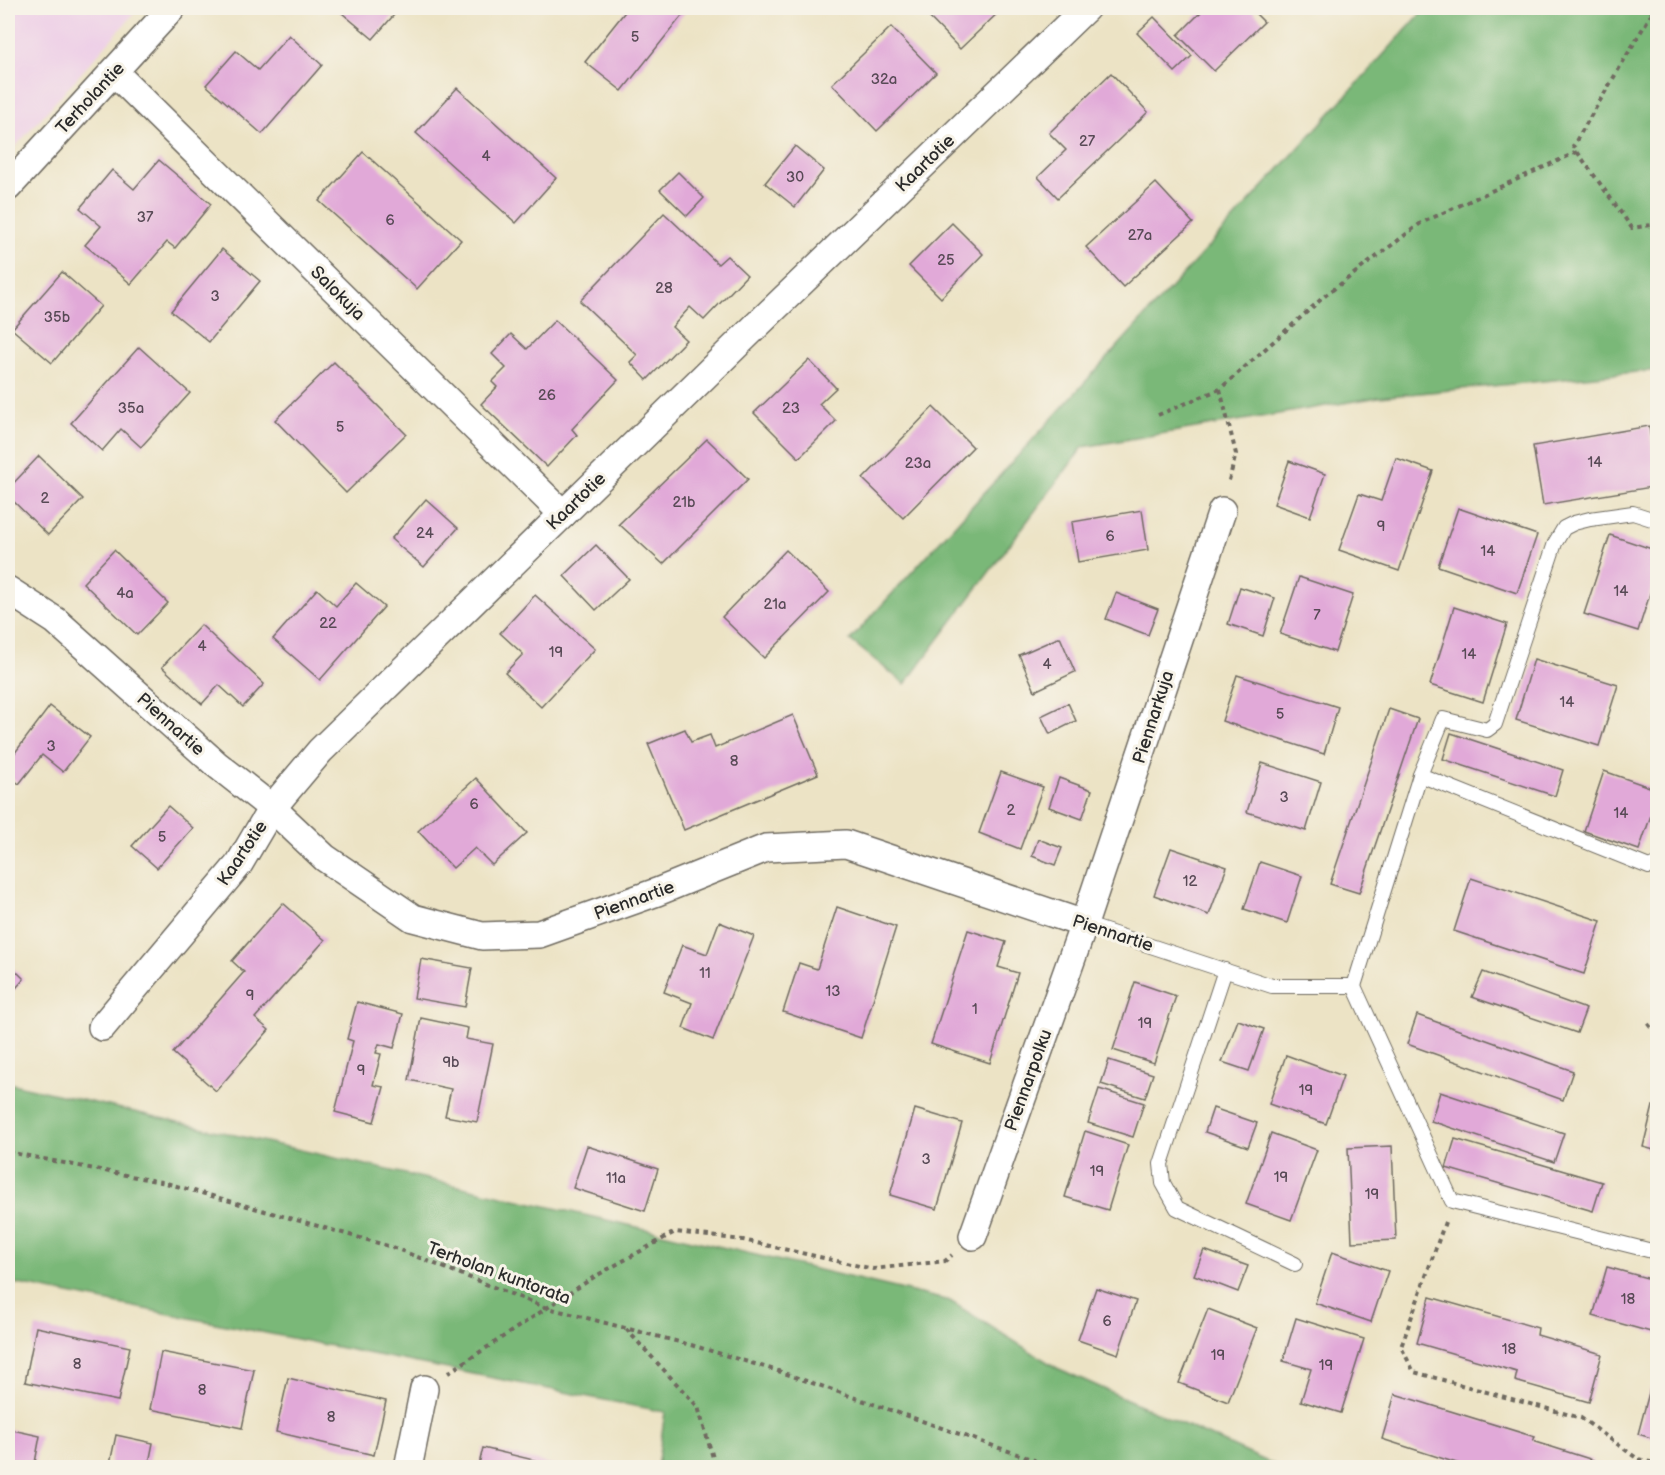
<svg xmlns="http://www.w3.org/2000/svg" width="1665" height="1475" viewBox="0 0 1665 1475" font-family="'Balsamiq Sans',sans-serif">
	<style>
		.built { fill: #eed0e7 }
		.forest { fill: #7ab878; stroke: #527252; stroke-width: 1.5 }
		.building { fill: #e1a9d8 }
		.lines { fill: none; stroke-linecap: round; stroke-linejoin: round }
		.lane-casing { stroke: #6f6b61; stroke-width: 16 }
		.street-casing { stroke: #6f6b61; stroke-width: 30 }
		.path { stroke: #6f6b61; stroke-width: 4; stroke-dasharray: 4.5 4.5; stroke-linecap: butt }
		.lane { stroke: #fff; stroke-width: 14 }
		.street { stroke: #fff; stroke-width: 27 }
		.labels { text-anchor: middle; stroke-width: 6; stroke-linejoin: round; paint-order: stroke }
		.number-label { font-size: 15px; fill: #584a56 }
		.street-label { font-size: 18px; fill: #2b2b2b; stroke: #f7f3e8 }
	</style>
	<rect width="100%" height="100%" fill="#f7f3e8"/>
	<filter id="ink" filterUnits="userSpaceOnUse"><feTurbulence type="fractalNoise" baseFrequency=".0167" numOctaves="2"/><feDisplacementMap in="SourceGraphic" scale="12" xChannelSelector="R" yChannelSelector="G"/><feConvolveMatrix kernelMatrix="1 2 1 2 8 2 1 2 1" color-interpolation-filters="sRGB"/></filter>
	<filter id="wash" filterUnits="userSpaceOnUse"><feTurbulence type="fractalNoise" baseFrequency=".008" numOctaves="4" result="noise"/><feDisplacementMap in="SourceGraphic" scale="24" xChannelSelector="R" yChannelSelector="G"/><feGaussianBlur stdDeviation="1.35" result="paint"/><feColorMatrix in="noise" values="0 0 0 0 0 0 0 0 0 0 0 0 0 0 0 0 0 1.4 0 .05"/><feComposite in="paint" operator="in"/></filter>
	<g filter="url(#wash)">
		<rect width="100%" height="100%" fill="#ece3c5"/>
		<polygon class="built" points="8,8 139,8 8,155"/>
		<g class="forest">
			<polygon points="1426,8 1657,8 1657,370 1379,397 1083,447 905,684 850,640"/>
			<polygon points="8,1083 637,1227 950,1301 1057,1368 1279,1467 657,1467 665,1412 8,1282"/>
		</g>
		<g id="blocks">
			<g class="building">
				<polygon points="336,8 400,8 373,39"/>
				<polygon points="628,8 679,8 685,12 622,91 585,62"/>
				<polygon points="926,8 1003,8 960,49 923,11"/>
				<polygon points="1205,8 1250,8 1264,22 1214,71 1178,35"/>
				<polygon points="1154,17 1192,56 1175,72 1137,33"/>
				<polygon points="891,27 936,73 877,131 832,84"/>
				<polygon points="289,35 322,65 262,134 206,85 236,51 258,70"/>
				<polygon points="1111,73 1148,112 1058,198 1038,177 1066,150 1049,133"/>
				<polygon points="457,88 556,178 516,223 416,133"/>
				<polygon points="795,146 824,170 795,207 765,183"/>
				<polygon points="363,152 461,240 417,289 319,201"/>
				<polygon points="159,160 211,204 175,248 167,242 131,284 85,245 101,226 80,208 112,170 134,189"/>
				<polygon points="678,172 704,198 687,216 660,190"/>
				<polygon points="1156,183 1193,223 1123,287 1086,247"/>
				<polygon points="664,213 718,264 727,256 747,275 704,320 690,307 672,327 686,340 647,380 630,362 637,355 580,301"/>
				<polygon points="952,223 983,254 941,298 909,266"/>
				<polygon points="222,249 260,281 209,342 171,311"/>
				<polygon points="62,272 101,306 52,363 12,329"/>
				<polygon points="555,320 618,380 572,429 577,435 547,467 481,404 497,387 492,382 506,368 492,354 511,334 527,349"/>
				<polygon points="139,347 190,393 141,447 121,429 102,451 71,423"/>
				<polygon points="809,360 836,388 819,404 836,421 799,458 754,413"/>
				<polygon points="334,362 406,434 346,493 275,420"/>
				<polygon points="933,407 973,447 903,518 863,479"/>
				<polygon points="1649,426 1658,486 1543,505 1533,446"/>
				<polygon points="707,439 748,479 663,564 619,524"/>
				<polygon points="39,456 83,499 48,535 8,496 8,489"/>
				<polygon points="1396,458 1433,471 1399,571 1339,550 1359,494 1381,501"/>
				<polygon points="1289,461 1325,474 1310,517 1274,504"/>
				<polygon points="426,499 458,528 424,567 391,539"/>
				<polygon points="1458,508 1537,535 1517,593 1438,566"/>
				<polygon points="1142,510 1148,550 1078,562 1072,522"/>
				<polygon points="1610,535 1658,551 1658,569 1638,631 1584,614"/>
				<polygon points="596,545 629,579 596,610 564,576"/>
				<polygon points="114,550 168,603 137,635 83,583"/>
				<polygon points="786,550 829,592 764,658 722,617"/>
				<polygon points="1299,577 1353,595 1335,652 1280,634"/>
				<polygon points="356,583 384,607 320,680 273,639 317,589 336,606"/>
				<polygon points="1240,587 1275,598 1263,636 1228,624"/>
				<polygon points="1116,593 1158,609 1148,635 1106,619"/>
				<polygon points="535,595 595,649 541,707 505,673 523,654 500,633"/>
				<polygon points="1454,607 1507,624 1483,702 1430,685"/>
				<polygon points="201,625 264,684 243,707 219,685 202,704 162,667"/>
				<polygon points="1060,637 1075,672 1035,691 1019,655"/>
				<polygon points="1534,659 1618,685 1599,746 1516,720"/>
				<polygon points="1237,675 1338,707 1324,754 1222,721"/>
				<polygon points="1068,703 1076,721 1050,734 1041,716"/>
				<polygon points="50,706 90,737 63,772 42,755 19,784 8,775 8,762"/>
				<polygon points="1389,709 1418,719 1359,893 1330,884"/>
				<polygon points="793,715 818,774 684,830 648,744 685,729 691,742 710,735 715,748"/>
				<polygon points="1451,733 1563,770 1555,796 1443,759"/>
				<polygon points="1262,763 1321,782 1306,831 1247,812"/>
				<polygon points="1604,771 1658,790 1658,795 1639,850 1584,831"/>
				<polygon points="1001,772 1043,787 1020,849 979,833"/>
				<polygon points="476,778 527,833 492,865 475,848 453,868 418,831"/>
				<polygon points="1059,778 1092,790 1082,819 1049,807"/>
				<polygon points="168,806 193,828 157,868 132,846"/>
				<polygon points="1038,839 1062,848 1055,865 1032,856"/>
				<polygon points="1171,848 1227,867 1209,915 1154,895"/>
				<polygon points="1260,862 1302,876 1287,923 1244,909"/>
				<polygon points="1471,878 1601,921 1584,974 1454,931"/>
				<polygon points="283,903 325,940 255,1018 269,1030 216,1091 173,1053 244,972 232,961"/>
				<polygon points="837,907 896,927 861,1038 783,1012 799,963 817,969"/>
				<polygon points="719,922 754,936 713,1040 683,1028 692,1003 664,992 682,945 707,954"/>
				<polygon points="968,930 1006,942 998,967 1018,973 990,1063 931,1044"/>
				<polygon points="421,959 472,968 465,1007 414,998"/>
				<polygon points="8,963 24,979 8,997"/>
				<polygon points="1483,972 1586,1009 1577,1033 1472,997"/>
				<polygon points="1135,982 1176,996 1154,1063 1113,1050"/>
				<polygon points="357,1002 403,1014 394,1048 379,1044 376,1053 381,1054 373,1085 384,1087 374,1122 335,1112 353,1041 347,1039"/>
				<polygon points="1417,1015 1573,1071 1563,1100 1407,1044"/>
				<polygon points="421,1018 468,1028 466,1039 493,1044 477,1122 445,1116 451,1089 409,1080"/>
				<polygon points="1238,1020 1264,1029 1249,1071 1222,1062"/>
				<polygon points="1286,1055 1343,1076 1326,1124 1269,1104"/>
				<polygon points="1109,1060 1153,1074 1145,1098 1101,1084"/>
				<polygon points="1099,1089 1144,1103 1133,1137 1088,1123"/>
				<polygon points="1440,1092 1564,1133 1554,1162 1431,1121"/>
				<polygon points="1653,1106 1658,1107 1658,1151 1643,1147"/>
				<polygon points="1213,1108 1257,1123 1248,1147 1205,1132"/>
				<polygon points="915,1109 962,1123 937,1209 890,1195"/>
				<polygon points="1085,1131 1128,1145 1108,1210 1065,1197"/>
				<polygon points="1271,1133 1317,1150 1291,1220 1246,1204"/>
				<polygon points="1455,1139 1602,1182 1593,1211 1446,1168"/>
				<polygon points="587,1146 658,1169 645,1211 573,1188"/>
				<polygon points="1392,1146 1396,1240 1352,1242 1348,1148"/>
				<polygon points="1204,1250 1248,1266 1238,1292 1194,1275"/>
				<polygon points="1332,1252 1388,1271 1371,1322 1315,1303"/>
				<polygon points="1607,1267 1658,1281 1658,1334 1593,1316"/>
				<polygon points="1096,1288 1136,1301 1118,1354 1078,1340"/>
				<polygon points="1430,1297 1538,1328 1537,1335 1602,1354 1589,1402 1515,1381 1517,1372 1417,1343"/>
				<polygon points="1208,1309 1257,1328 1228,1402 1179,1383"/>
				<polygon points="1296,1318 1364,1339 1341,1413 1301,1401 1311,1369 1283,1361"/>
				<polygon points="36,1327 130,1347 118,1401 25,1382"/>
				<polygon points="161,1352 254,1370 242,1428 150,1409"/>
				<polygon points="288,1378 386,1401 374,1455 276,1432"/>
				<polygon points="1650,1389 1658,1391 1658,1440 1638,1434"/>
				<polygon points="1395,1394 1535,1437 1533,1441 1593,1460 1590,1468 1472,1468 1382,1439"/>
				<polygon points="8,1429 40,1436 34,1468 8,1468"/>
				<polygon points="116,1435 153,1443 148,1468 109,1468"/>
				<polygon points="483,1448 563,1467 563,1468 478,1468"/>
				<polygon points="196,1462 215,1466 215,1468 195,1468"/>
			</g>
		</g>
	</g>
	<g filter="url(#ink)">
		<use href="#blocks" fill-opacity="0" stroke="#6f6b61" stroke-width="1.5"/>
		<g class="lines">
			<g class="lane-casing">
				<g id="lane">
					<polyline points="1420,775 1443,719 1487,730 1495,724 1555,543 1564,528 1574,523 1590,519 1633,513 1658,521"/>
					<polyline points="1084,924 1272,986 1354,986"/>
					<polyline points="1225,970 1161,1164 1163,1183 1177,1208 1295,1264"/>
					<polyline points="1656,1252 1452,1201 1354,986 1420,775 1649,867 1658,863"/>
				</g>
			</g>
			<g class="street-casing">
				<g id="street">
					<polyline points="114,72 563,514"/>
					<polyline points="8,187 172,8"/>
					<polyline points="8,590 56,621 216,764 272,808 325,858 413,918 482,936 539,934 657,892 766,848 846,844 1084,924"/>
					<polyline points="102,1027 239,864 272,808 320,751 756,326 1086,8"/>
					<polyline points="973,1236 1084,924 1222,511"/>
					<polyline points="408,1468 424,1389"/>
				</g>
			</g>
			<g class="path">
				<polyline points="1651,8 1652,13 1658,21"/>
				<polyline points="1652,13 1573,146 1632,228 1658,224"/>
				<polyline points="1220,389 1236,454 1228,484"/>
				<polyline points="1158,415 1220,389 1326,295 1421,223 1577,152"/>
				<polyline points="1648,1024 1658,1036"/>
				<polyline points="8,1152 166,1183 392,1247 544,1307 691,1345 778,1371 1034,1460 1040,1468"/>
				<polyline points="1445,1222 1401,1347 1414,1372 1581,1418 1638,1459 1658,1464"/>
				<polyline points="626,1329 698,1407 716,1468"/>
				<polyline points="448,1373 594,1277 675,1232 743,1240 873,1269 945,1261 952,1255"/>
			</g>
			<use href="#lane" class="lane"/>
			<use href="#street" class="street"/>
		</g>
	</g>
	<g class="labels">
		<g class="number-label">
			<text x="635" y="42">5</text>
			<text x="884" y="84">32a</text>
			<text x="1087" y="146">27</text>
			<text x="486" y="161">4</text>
			<text x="795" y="182">30</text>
			<text x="145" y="222">37</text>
			<text x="390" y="225">6</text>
			<text x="1140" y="240">27a</text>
			<text x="946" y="265">25</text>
			<text x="664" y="293">28</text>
			<text x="215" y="301">3</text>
			<text x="57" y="322">35b</text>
			<text x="547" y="400">26</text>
			<text x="131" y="413">35a</text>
			<text x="791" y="413">23</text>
			<text x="340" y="432">5</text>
			<text x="1595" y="467">14</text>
			<text x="918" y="468">23a</text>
			<text x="45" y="503">2</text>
			<text x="684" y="507">21b</text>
			<text x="1381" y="531">9</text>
			<text x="425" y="538">24</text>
			<text x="1110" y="541">6</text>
			<text x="1488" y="556">14</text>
			<text x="1621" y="596">14</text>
			<text x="125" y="598">4a</text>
			<text x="775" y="609">21a</text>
			<text x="1317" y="620">7</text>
			<text x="328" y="628">22</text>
			<text x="202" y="651">4</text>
			<text x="556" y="657">19</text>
			<text x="1469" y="659">14</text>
			<text x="1047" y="669">4</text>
			<text x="1567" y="707">14</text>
			<text x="1280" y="719">5</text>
			<text x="51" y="751">3</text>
			<text x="734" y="766">8</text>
			<text x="1284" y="802">3</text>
			<text x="474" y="809">6</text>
			<text x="1011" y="815">2</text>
			<text x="1621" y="818">14</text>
			<text x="162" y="842">5</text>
			<text x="1190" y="886">12</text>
			<text x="705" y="978">11</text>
			<text x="833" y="996">13</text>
			<text x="250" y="1000">9</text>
			<text x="975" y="1014">1</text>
			<text x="1145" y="1028">19</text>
			<text x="451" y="1067">9b</text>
			<text x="361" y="1075">9</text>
			<text x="1306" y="1095">19</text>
			<text x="926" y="1164">3</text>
			<text x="1097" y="1176">19</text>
			<text x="1281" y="1182">19</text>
			<text x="616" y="1183">11a</text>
			<text x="1372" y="1199">19</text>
			<text x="1628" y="1304">18</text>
			<text x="1107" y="1326">6</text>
			<text x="1509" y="1354">18</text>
			<text x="1218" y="1360">19</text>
			<text x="77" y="1369">8</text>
			<text x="1326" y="1370">19</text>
			<text x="202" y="1395">8</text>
			<text x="331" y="1422">8</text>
		</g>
		<g class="street-label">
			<text transform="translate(90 98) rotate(-47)" y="6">Terholantie</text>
			<text transform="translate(925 163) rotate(-44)" y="6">Kaartotie</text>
			<text transform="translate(338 293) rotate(45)" y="6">Salokuja</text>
			<text transform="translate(576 501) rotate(-44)" y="6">Kaartotie</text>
			<text transform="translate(1153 717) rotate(-72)" y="6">Piennarkuja</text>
			<text transform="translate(171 724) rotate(42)" y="6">Piennartie</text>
			<text transform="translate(242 853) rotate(-56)" y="6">Kaartotie</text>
			<text transform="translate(634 900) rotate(-20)" y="6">Piennartie</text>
			<text transform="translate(1113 933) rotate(18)" y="6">Piennartie</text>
			<text transform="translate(1028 1080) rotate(-70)" y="6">Piennarpolku</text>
			<text transform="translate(499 1273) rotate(20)" y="6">Terholan kuntorata</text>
		</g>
	</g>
	<rect width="1665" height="1475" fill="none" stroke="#f7f3e8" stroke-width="30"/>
</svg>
